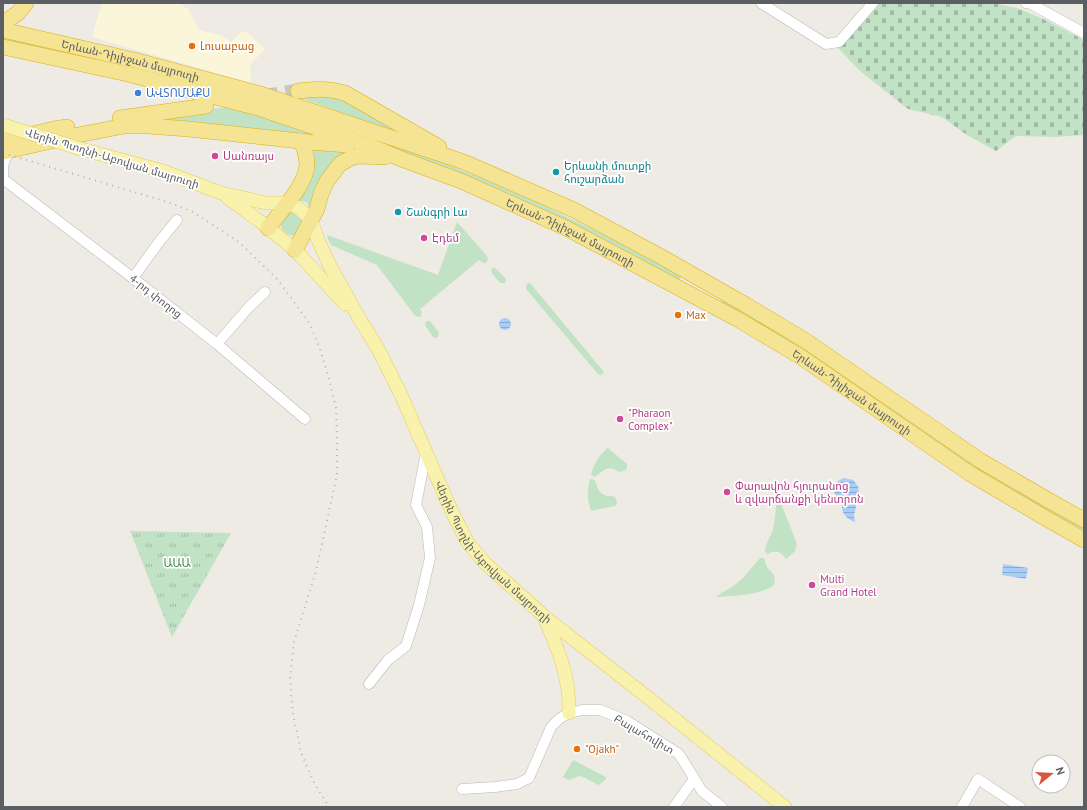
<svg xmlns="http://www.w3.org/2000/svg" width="1087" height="810" viewBox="0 0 1087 810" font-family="'PT Sans','Noto Sans Armenian',sans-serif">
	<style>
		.commercial { fill: #fbf6da }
		.green { fill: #c1e2c4 }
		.cemetery { fill: url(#cemetery-stones) }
		.park { fill: url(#park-tufts) }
		.water { fill: url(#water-rules) }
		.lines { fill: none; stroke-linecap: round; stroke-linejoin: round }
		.highway-tunnel { stroke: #c8c8c3; stroke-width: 15; stroke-dasharray: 15 8; stroke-linecap: butt }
		.minor-casing { stroke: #b6b8bc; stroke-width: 11 }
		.major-casing { stroke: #e6cc63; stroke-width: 14 }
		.highway-casing { stroke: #deaf12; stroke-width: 16 }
		.minor { stroke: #fff; stroke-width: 10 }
		.major { stroke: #f8f2ad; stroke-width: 13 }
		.highway { stroke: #f4e493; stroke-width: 15 }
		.rail { stroke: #b3b4b4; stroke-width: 2; stroke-dasharray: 1 5; stroke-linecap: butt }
		.major-bridge-casing { stroke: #e6cc63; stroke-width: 14; stroke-linecap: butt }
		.major-bridge { stroke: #f8f2ad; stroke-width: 13 }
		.food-dot { fill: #e8710a; stroke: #fff; stroke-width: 1.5 }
		.shop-dot { fill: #3f7fe0; stroke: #fff; stroke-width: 1.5 }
		.hotel-dot { fill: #d1479c; stroke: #fff; stroke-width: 1.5 }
		.culture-dot { fill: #0f9aa8; stroke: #fff; stroke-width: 1.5 }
		.labels { text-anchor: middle; stroke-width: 3.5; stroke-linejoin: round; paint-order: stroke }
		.food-label { font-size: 11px; fill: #c56008; stroke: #fff; text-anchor: start }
		.street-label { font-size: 11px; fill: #5b5e63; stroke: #fff }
		.shop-label { font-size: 11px; fill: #366cbe; stroke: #fff; text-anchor: start }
		.hotel-label { font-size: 11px; fill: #b23c85; stroke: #fff; text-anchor: start }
		.culture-label { font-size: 11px; fill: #0d838f; stroke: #fff; text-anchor: start }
		.park-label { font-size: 11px; fill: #3c8145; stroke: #fff }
	</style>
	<defs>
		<pattern id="cemetery-stones" width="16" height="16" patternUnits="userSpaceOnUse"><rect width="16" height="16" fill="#c1e2c4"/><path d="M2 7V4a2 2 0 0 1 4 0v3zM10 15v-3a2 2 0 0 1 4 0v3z" fill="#a0baa3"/></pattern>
		<pattern id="park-tufts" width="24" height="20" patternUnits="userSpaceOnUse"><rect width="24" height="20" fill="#c1e2c4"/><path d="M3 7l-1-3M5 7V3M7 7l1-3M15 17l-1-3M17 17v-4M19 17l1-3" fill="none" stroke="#a0baa3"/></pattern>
		<pattern id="water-rules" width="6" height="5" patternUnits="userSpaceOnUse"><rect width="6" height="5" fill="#a8cef8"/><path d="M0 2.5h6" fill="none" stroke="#8caacc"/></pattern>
	</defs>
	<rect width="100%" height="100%" fill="#edebe3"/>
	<polygon class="commercial" points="102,3 179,3 188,9 199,30 223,36 231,42 240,33 246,31 265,49 250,65 251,83 92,37"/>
	<g class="green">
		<polygon points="3,37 168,74 437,160 524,196 633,249 682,276 679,280 446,169 3,42"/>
		<polygon points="308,94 341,98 421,141 304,99"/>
		<polygon points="228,107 258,114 333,140 158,124 159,116"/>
		<path d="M313,149l35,2c-26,14 -29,32 -38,58l-4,-7 -8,-2c7,-16 21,-34 15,-51z"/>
		<path d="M293,210l11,6 -8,20c-7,0 -16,-4 -15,-12 0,-3 3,-8 4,-10z"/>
		<polygon points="457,222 487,256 488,260 485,263 483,263 479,260 420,309 422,312 421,316 419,317 415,316 413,313 377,265 331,245 328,239 327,235 438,275"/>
		<polygon points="494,267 506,279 505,283 500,283 491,272 492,269"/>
		<polygon points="528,283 530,283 604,372 602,375 601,375 598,374 526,289 526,286"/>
		<polygon points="723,298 827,364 976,464 1047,508 1084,528 1084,534 1032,506 721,304"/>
		<polygon points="427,321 430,321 439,333 437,338 433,337 425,325 426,322"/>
		<path d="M608,448l19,16v3l-1,3 -7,2c-11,-8 -15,-2 -24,5l-4,-2c2,-10 9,-21 17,-27z"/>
		<path d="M590,479l5,1c2,7 4,15 13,16 3,0 5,0 7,1l2,6 -2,3 -24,5c-4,-11 -4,-21 -1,-32z"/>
		<path d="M777,499h2l17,42c2,10 -3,12 -10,18 -5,-7 -10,-10 -18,-5l-2,-1 -1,-3c1,-7 6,-14 8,-21 3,-12 2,-19 4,-30z"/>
		<path d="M760,558h3l2,2c1,13 13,10 9,25 -13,10 -41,11 -57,12v-1l1,-1 14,-8 11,-9z"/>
		<path d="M573,760l33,17v2l-7,6c-5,-2 -16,-9 -20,-9 -3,1 -7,3 -10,4l-6,-3z"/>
	</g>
	<polygon class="cemetery" points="878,3 992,3 1017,8 1048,21 1084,40 1084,135 1056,137 1016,136 996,151 967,135 942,117 908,109 860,71 838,48"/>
	<polygon class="park" points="130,531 231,533 172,637"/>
	<g class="water">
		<circle cx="505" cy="324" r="6"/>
		<path d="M844,478l9,2 5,6 1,6 -4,8 1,7 -2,8 1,7c-9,-3 -14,-9 -13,-19 -11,-8 -11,-21 2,-25z"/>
		<polygon points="1003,564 1028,568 1026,579 1002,575"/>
	</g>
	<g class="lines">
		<polyline class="highway-tunnel" points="263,97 298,91"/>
		<g class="minor-casing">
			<g id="minor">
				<polyline points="761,3 826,44 839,42 873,3"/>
				<polyline points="1026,3 1031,4 1084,33"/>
				<polyline points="3,179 133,278 217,344 305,419"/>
				<path d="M3,179c0,-13 -1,-19 9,-29"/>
				<polyline points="133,278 159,242 177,220"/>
				<polyline points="217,344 249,307 265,292"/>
				<polyline points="369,684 388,660 406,646 419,605 430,558 427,527 416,505 426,453"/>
				<polyline points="462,789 495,787 517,784 529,778 551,727 559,719 569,713 582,710 600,710 627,721 679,754 702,791 722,807"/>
				<polyline points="674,807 694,779"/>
				<polyline points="962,807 978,779 1020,807"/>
			</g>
		</g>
		<g class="major-casing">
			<g id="major">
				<path id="s1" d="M81,149l82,22 58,22 45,10h21l10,4 7,6 7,7 7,20 12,26 29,52 18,29 25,50 49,113 17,33 17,20 60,54 106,83 134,107"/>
				<polyline points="227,197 261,222 295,250 345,304"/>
				<path d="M545,619c14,32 25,59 24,94"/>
			</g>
		</g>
		<g class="highway-casing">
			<g id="highway">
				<polyline points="3,23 18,13 26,3"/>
				<path id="s2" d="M3,30l131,30 130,35 200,67 110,48 86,46 86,49 60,36 175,120 67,39 36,20"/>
				<path id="s3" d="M3,47l125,27 130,34 112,38 34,14 57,21 105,47 173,92 62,37 168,116 71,42 44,25"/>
				<path d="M298,91c18,-2 29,-3 47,2l94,54"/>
				<polyline points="120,118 206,106"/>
				<polyline points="3,141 54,129 67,127"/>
				<polyline points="3,152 73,136 124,126 148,126 189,129 309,142 348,145"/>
				<path d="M268,228c12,-16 33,-38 38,-57 3,-10 -1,-21 -5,-30"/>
				<polyline points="295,250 317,209 321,194 327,181 340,164 349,159 358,156 385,157"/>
			</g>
		</g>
		<use href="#minor" class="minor"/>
		<use href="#major" class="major"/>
		<use href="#highway" class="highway"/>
		<polyline class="rail" points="3,153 171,203 195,213 240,243 278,280 310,324 320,349 329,379 336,408 337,435 337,475 316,571 294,642 290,679 293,714 301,752 313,781 329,807"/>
		<g class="major-bridge-casing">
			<polyline id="major-bridge" points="3,125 81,149"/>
		</g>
		<use href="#major-bridge" class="major-bridge"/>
	</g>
	<g class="food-dot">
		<circle cx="192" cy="46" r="4"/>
		<circle cx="678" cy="315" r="4"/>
		<circle cx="577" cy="749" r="4"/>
	</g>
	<circle class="shop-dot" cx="138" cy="93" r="4"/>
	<g class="hotel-dot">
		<circle cx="215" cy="156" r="4"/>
		<circle cx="424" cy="238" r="4"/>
		<circle cx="620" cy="419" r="4"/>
		<circle cx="727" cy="492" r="4"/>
		<circle cx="812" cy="585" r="4"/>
	</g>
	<g class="culture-dot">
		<circle cx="556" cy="172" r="4"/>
		<circle cx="398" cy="212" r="4"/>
	</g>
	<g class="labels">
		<g class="food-label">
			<text x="200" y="50">Լուսաբաց</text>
			<text x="686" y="319">Max</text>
			<text x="585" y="753">"Ojakh"</text>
		</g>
		<g class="street-label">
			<text dy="4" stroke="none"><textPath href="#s2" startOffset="131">Երևան-Դիլիջան մայրուղի</textPath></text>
			<text transform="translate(112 158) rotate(17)" y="4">Վերին Պտղնի-Աբովյան մայրուղի</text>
			<text dy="4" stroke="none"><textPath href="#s3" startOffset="599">Երևան-Դիլիջան մայրուղի</textPath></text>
			<text transform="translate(156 296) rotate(38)" y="4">4-րդ փողոց</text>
			<text dy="4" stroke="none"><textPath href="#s3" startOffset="923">Երևան-Դիլիջան մայրուղի</textPath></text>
			<text dy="4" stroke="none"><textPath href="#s1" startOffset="626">Վերին Պտղնի-Աբովյան մայրուղի</textPath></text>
			<text transform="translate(644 734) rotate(30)" y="4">Բալահովիտ</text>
		</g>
		<g class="shop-label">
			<text x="146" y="97">ԱՎՏՈՄԱՔՍ</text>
		</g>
		<g class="hotel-label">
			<text x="223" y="160">Սանռայս</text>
			<text x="432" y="242">Էդեմ</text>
			<text x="628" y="417">"Pharaon<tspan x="628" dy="13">Complex"</tspan></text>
			<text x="735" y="490">Փարավոն հյուրանոց<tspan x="735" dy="13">և զվարճանքի կենտրոն</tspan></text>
			<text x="820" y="583">Multi<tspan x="820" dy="13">Grand Hotel</tspan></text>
		</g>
		<g class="culture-label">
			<text x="564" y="170">Երևանի մուտքի<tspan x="564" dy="13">հուշարձան</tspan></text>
			<text x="406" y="216">Շանգրի Լա</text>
		</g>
		<g class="park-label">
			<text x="177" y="567">ԱԱԱ</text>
		</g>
	</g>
	<rect width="1087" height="810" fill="none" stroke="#5b5e63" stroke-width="8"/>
	<g transform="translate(1051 774) rotate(72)"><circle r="19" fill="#ffffff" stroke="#bdbfc1"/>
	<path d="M0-3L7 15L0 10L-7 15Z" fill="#db553b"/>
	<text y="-6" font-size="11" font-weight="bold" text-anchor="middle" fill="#5b5e63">N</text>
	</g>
</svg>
